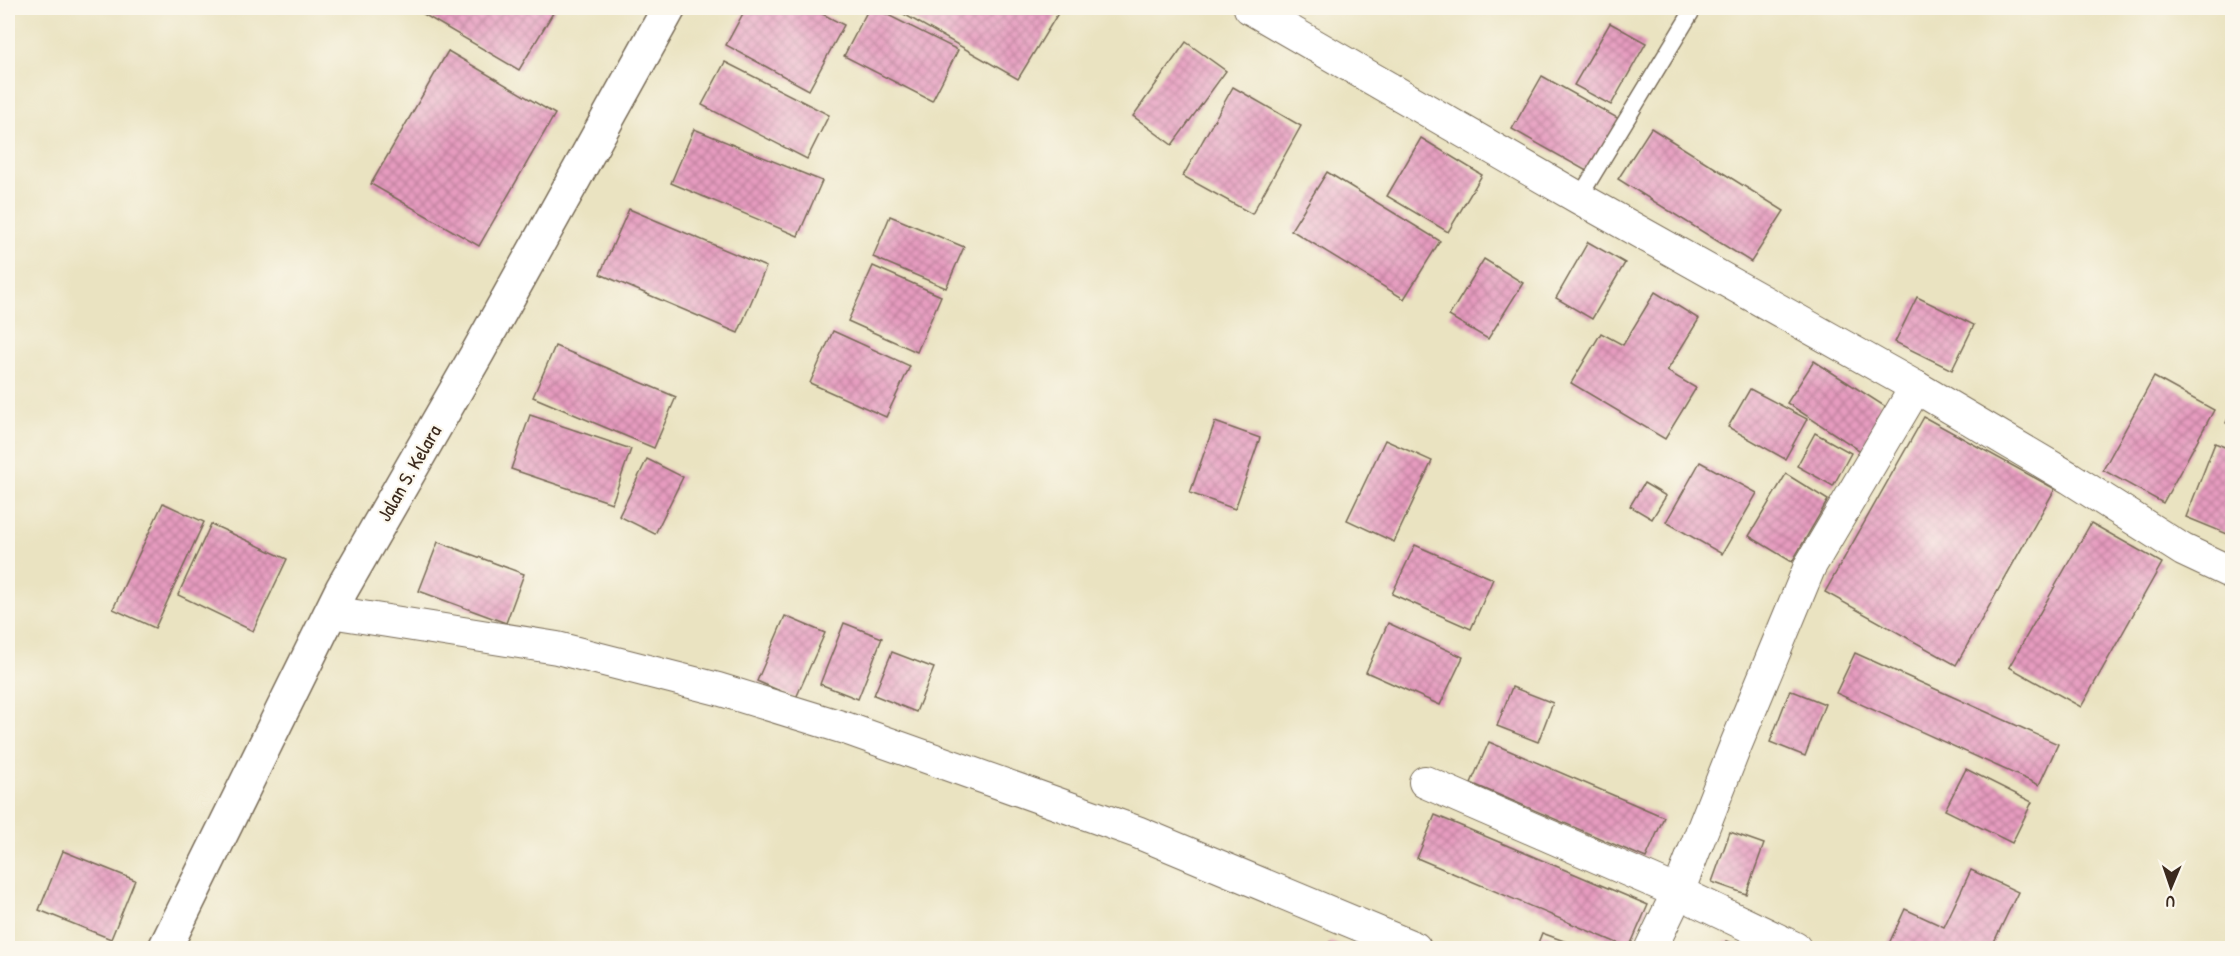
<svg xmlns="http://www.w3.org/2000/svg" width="2240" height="956" viewBox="0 0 2240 956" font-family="'Patrick Hand',sans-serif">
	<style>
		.building { fill: url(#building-cross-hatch) }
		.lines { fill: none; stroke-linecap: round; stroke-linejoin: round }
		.lane-casing { stroke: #786b57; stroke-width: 18 }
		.street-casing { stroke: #786b57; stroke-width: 34 }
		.primary-casing { stroke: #786b57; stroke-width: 36 }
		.lane { stroke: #fff; stroke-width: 15 }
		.street { stroke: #fff; stroke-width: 32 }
		.primary { stroke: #fff; stroke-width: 33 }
		.labels { text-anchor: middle; stroke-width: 4.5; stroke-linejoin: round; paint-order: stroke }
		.street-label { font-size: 20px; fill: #3b2a1e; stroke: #fbf7ec }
	</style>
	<defs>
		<pattern id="building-cross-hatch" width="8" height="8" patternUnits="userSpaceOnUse" patternTransform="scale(1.5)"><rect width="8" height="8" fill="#e69bbf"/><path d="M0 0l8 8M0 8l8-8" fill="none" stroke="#bc7f9b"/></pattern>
	</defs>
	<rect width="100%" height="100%" fill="#fbf7ec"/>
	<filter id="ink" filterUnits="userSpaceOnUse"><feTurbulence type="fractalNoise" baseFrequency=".0167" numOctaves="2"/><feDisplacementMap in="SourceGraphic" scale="12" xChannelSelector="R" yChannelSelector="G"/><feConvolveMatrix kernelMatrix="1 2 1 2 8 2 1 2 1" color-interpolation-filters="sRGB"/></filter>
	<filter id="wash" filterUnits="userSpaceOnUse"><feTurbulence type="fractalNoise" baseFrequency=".008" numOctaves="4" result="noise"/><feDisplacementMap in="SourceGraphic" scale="24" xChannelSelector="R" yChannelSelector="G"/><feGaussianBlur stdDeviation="1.35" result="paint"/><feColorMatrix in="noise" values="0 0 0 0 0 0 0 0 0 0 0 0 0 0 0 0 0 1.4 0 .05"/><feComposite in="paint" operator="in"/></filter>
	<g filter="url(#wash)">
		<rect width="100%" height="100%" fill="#eae3c1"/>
		<g id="blocks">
			<g class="building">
				<polygon points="413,8 556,8 519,70"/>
				<polygon points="746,8 811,8 844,25 809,90 726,45"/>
				<polygon points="869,8 874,8 958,50 932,101 844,56"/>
				<polygon points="893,8 1056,8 1060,10 1018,79"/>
				<polygon points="1610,23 1646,43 1611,105 1574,85"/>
				<polygon points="1186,42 1226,71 1172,145 1133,116"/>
				<polygon points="448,51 555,114 479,246 371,184"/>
				<polygon points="725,62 829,115 807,159 702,105"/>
				<polygon points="1542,76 1621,120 1590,173 1512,129"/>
				<polygon points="1233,87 1301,126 1252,214 1183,176"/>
				<polygon points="1651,128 1784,211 1751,262 1618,179"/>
				<polygon points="694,129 822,181 798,236 671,183"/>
				<polygon points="1421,138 1482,175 1448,232 1387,196"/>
				<polygon points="1327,172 1440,241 1404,299 1291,230"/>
				<polygon points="629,209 766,267 738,333 600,274"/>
				<polygon points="890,216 964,247 946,288 873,257"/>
				<polygon points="1588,242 1625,263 1592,319 1556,298"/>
				<polygon points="1484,259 1523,283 1488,339 1449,316"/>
				<polygon points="873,266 941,296 917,352 848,321"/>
				<polygon points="1655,292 1699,319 1667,371 1696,388 1665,439 1571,383 1601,333 1623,345"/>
				<polygon points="1917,297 1974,325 1952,370 1895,342"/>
				<polygon points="833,331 910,366 886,417 810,383"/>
				<polygon points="555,346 676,397 654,448 533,397"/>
				<polygon points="1814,361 1889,409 1862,452 1787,403"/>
				<polygon points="2154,377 2214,410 2163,503 2103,470"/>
				<polygon points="1750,389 1807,419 1785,459 1728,427"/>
				<polygon points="2232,409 2232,426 2226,423"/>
				<polygon points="530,415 631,449 612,503 511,469"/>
				<polygon points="1924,417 2055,489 1956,665 1825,592"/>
				<polygon points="1215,422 1260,438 1235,509 1190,493"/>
				<polygon points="1815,433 1851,453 1833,486 1797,466"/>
				<polygon points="1385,440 1432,461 1394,542 1347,520"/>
				<polygon points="2215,443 2232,450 2232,536 2186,517"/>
				<polygon points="647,459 683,477 655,534 619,516"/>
				<polygon points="1700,462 1757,493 1722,554 1666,522"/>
				<polygon points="1786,474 1828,500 1792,562 1749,536"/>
				<polygon points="1644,483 1666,496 1652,519 1630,506"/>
				<polygon points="163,503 204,522 155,628 113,609"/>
				<polygon points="2091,523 2162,563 2081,707 2009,667"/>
				<polygon points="211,524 287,559 253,631 178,595"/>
				<polygon points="438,542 524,574 506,623 419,591"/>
				<polygon points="1415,545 1493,579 1471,629 1392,594"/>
				<polygon points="785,616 825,633 796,698 757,681"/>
				<polygon points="844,623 882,638 858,699 820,684"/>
				<polygon points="1388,623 1463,657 1440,705 1366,672"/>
				<polygon points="892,652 934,668 916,712 874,695"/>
				<polygon points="1855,653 2058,744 2039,785 1836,693"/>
				<polygon points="1512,687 1553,703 1538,742 1497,726"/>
				<polygon points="1790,690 1825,704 1805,756 1770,742"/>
				<polygon points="1489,742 1664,817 1646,858 1471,783"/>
				<polygon points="1966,769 2032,802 2012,843 1945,810"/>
				<polygon points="1435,815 1648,905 1629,948 1417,858"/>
				<polygon points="1730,832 1764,844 1746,894 1712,882"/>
				<polygon points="63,851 135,880 111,939 39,910"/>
				<polygon points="1971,870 2018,892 1991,948 1887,948 1905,909 1944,927"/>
				<polygon points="1542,933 1575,945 1574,948 1536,948"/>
				<polygon points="1726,941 1746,948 1723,948"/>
				<polygon points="1330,942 1345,948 1327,948"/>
			</g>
		</g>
	</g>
	<g filter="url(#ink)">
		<use href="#blocks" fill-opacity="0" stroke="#786b57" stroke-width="1.5"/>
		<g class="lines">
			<g class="lane-casing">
				<polyline id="lane" points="1579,198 1694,8"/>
			</g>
			<g class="street-casing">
				<g id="street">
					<polyline points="1250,8 1579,198 1916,387 2070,478 2183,550 2232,573"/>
					<polyline points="331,612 557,648 718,689 848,729 1137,832 1415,948"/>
					<polyline points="1425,782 1678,892 1795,948"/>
					<polyline points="1651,948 1678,892 1735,747 1810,566 1916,387"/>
				</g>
			</g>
			<g class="primary-casing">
				<polyline id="primary" points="165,948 342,589 478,352 669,8"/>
			</g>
			<use href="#lane" class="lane"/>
			<use href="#street" class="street"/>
			<use href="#primary" class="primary"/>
		</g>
	</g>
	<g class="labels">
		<g class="street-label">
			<text transform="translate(409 473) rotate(-60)" y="7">Jalan S. Kelara</text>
		</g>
	</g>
	<rect width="2240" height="956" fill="none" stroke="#fbf7ec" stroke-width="30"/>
	<g transform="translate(2171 887) rotate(182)" stroke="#fbf7ec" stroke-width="4.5" paint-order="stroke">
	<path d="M0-4.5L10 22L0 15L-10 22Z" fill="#3b2a1e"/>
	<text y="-9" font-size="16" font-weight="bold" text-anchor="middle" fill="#3b2a1e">U</text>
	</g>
</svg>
